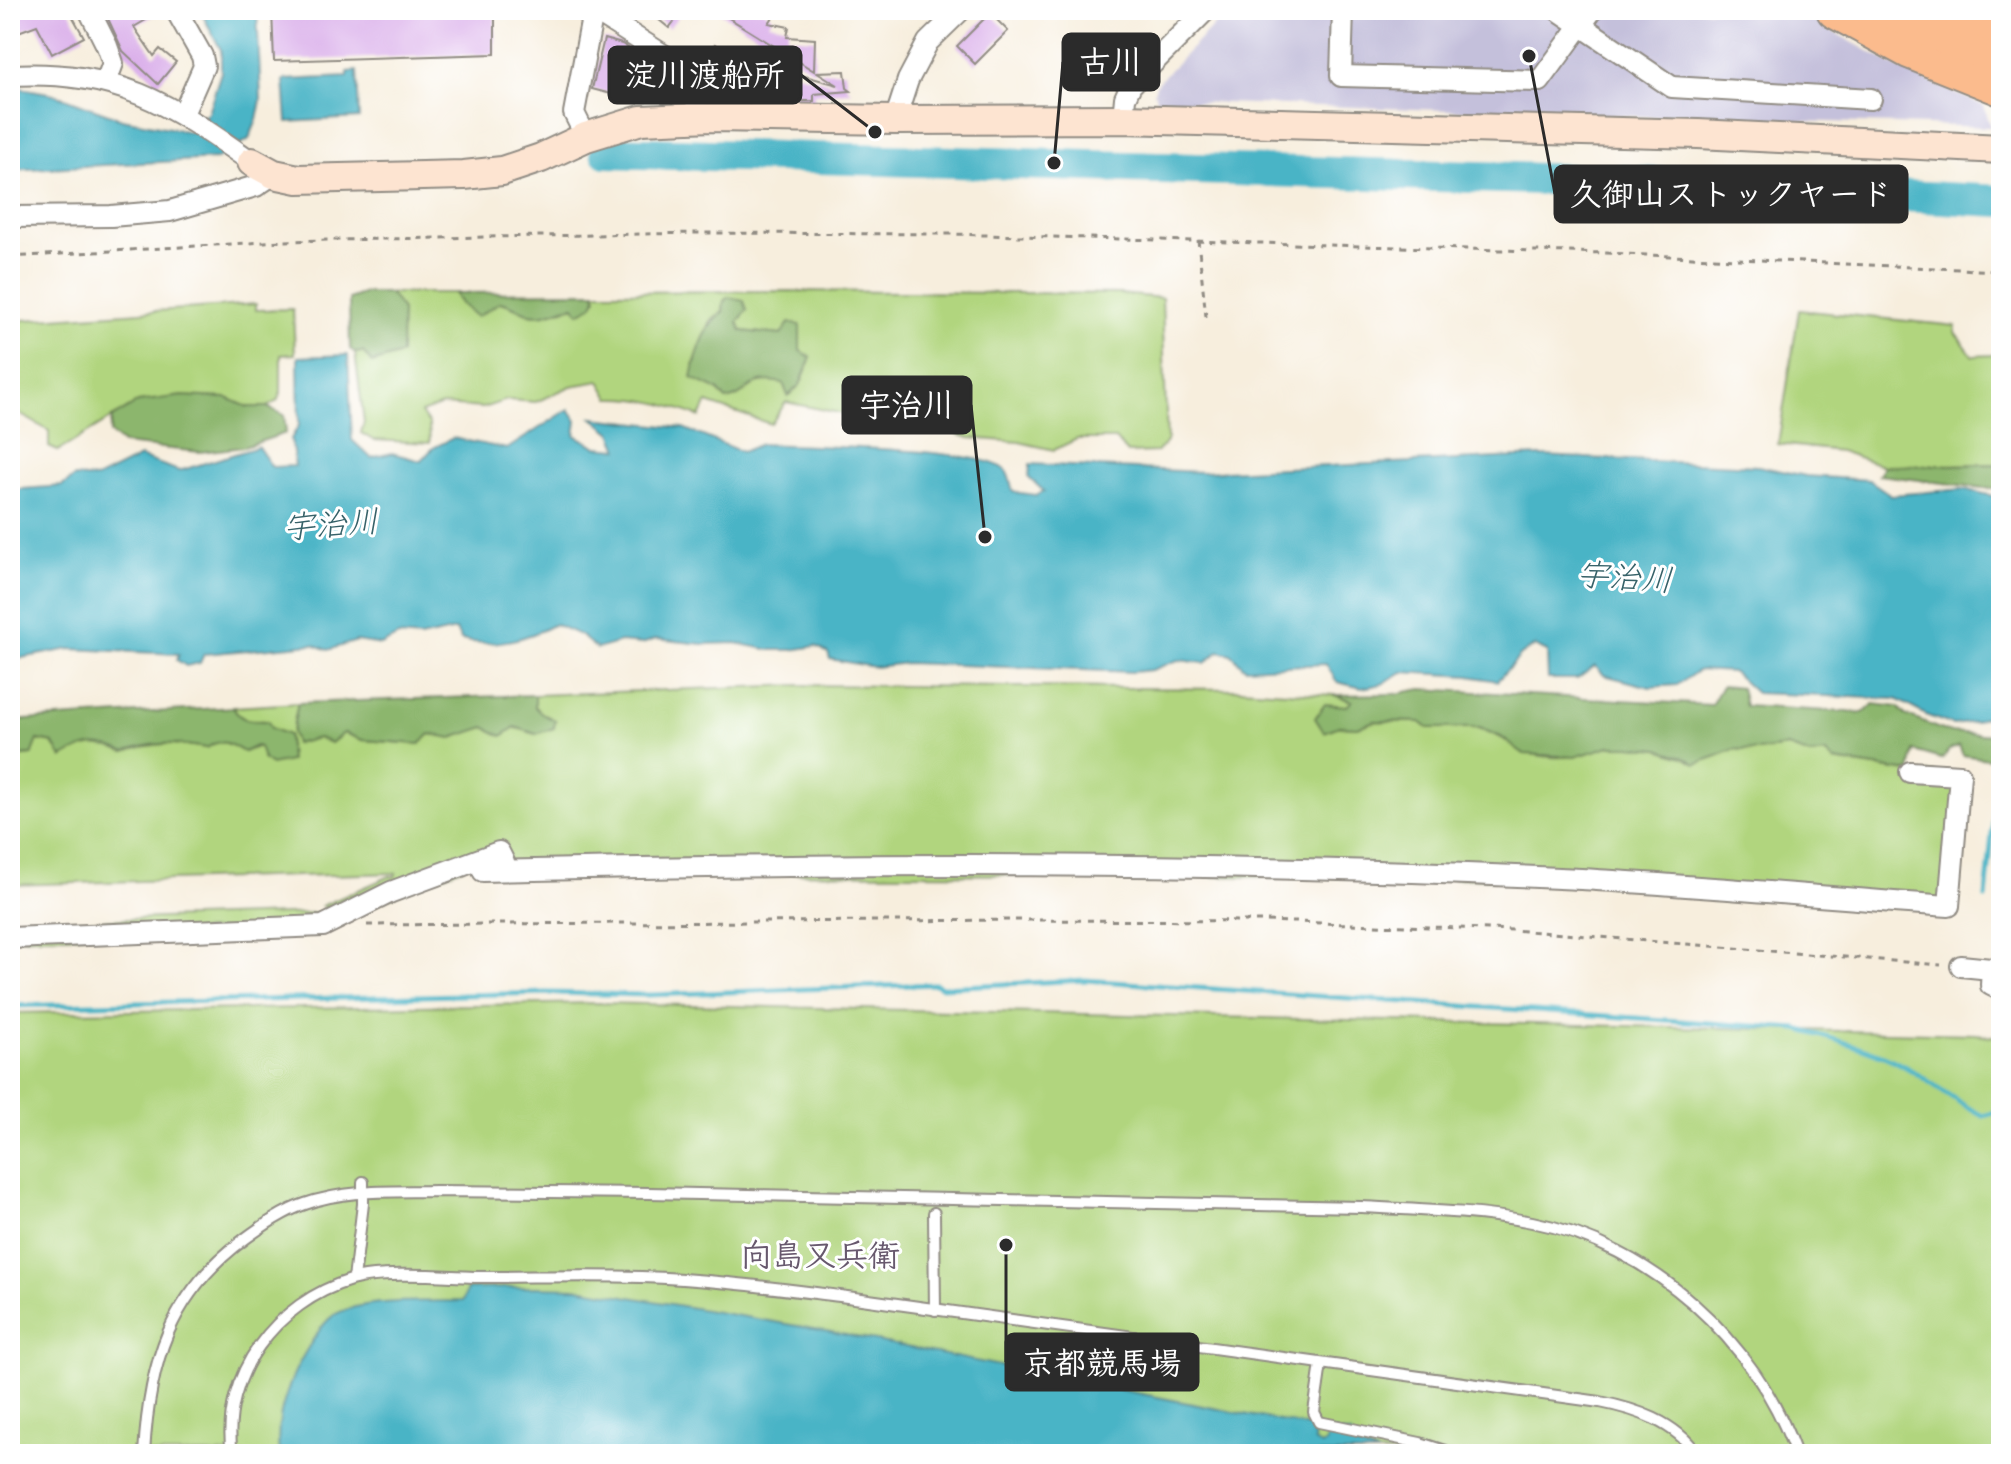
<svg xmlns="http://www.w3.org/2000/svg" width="2011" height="1464" viewBox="0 0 2011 1464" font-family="'Patrick Hand','Klee One',sans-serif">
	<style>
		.industrial { fill: #c4c0db }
		.green { fill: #b1d57e; stroke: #6e8054; stroke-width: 2; fill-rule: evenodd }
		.forest { fill: #8cb66d; stroke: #5c704c; stroke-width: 2 }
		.water { fill: #49b4c6; stroke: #3a7078; stroke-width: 2 }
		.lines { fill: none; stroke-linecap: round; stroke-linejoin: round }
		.stream { stroke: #49b4c6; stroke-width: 5 }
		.river { stroke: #49b4c6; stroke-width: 32 }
		.building { fill: #daafea }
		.lane-casing { stroke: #918c84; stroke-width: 14 }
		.street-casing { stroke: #918c84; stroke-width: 24 }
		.secondary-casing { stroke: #918c84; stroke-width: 32 }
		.highway-casing { stroke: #918c84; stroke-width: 40 }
		.path { stroke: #918c84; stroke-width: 3; stroke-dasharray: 6 6; stroke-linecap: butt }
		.lane { stroke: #fff; stroke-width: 10 }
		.street { stroke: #fff; stroke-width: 20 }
		.secondary { stroke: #fde4d1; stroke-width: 28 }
		.highway { stroke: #fbbb8d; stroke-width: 36 }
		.labels { text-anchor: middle; stroke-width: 6; stroke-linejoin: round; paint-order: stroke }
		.water-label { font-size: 32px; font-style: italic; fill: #376269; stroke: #fff }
		.neighbourhood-label { font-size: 32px; font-weight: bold; fill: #68596e; stroke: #fff }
		.leader { fill: none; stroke: #2b2b2b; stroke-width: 3 }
		.callout-dot { fill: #2b2b2b; stroke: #fff; stroke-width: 3 }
		.callout { fill: #2b2b2b; stroke: #2b2b2b; stroke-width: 3 }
		.callout-label { font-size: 32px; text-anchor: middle; font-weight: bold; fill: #fff }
	</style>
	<rect width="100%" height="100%" fill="#fff"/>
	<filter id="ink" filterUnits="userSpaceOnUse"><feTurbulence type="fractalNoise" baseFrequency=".0125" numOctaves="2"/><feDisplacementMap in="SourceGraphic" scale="16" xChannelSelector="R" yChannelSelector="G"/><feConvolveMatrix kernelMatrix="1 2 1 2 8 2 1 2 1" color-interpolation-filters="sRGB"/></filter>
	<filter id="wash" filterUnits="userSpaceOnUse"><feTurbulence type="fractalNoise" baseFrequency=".006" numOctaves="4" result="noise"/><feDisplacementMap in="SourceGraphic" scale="32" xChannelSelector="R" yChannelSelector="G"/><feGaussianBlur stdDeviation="1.8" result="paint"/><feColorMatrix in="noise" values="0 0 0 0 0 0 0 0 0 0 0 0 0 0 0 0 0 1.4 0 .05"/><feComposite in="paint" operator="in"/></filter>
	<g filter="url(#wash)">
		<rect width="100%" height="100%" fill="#f7eedd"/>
		<polygon class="industrial" points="1229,10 1794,10 1899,68 1984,106 1991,127 1158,101 1154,92 1157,83"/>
		<g class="green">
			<path d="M789,291l331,3 42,4 5,144 -10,10 -29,1 -13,-14h-38l-23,11 -35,-8 -50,-4 -35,-12 -47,2 -48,-15 -53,-11 -15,22 -64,-21 -7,14c-30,-12 -57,-20 -90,-19l-10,-17 -29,5 -35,16 -29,-2 -24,8 -41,-3 -21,8 8,11 1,19 -57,-3 -12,-7 3,-11 -9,-69 8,-1 39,-42 -13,-17h66l6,11 16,12 22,-14c12,2 19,7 30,11 12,5 53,-9 68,-14l-1,-7zM724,301l23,9 -9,12 4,9 39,4 18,-10 1,26 11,7 -11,27c-13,-1 -34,-9 -47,-2 -13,7 -8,13 -27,17l-32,-36 17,-43 12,-9z"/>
			<polygon points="256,304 256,310 293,309 295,354 281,355 281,393 277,401 267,407 248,408 227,398 138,402 58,451 49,447 49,431 10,408 10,321"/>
			<polygon points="1799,310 1956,326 1955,332 1973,356 1993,355 2001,350 2001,464 1884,466 1840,451 1778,444"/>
			<path d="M800,685l441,4 93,6 19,5 -29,32 15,-6 18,1 18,-6 46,1 7,6c17,0 39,-3 56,2 29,10 33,25 67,27 26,2 39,-9 61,-11 28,-2 60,3 84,18l39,-15 22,2 31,-4 22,8 16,-2 8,8 76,11 50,3 -11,131 -367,-27 -1099,-8 16,-19 -176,74 -313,12v-15l310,-10 7,-4 -5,-3 68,-30 5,1 1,-4 -386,12v-128l22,-2 5,-15 43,7 21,-4 24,9c32,-11 49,-9 82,-4 16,-11 22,-4 37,4l44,-17 -18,-7 -3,-7 -21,-1 -11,-8 -1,-5 64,-4 -6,29 26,6 26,-5 18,7 57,4 11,-10c31,6 29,-3 56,-7 18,-3 34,1 50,7l19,-14 -13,-6 -7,-8v-11z"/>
			<polygon points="598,1003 1975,1034 2001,1037 2001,1454 10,1454 10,1013"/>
		</g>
		<g class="forest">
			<path d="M596,292c1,13 -7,16 -17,21l-5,-7c-14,1 -29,12 -44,8 -11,-4 -19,-10 -30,-12l-23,15 -16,-13 -6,-11z"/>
			<polygon points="365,293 389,293 402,310 401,354 372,363 363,352 355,353 350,349 349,299"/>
			<path d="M728,297l16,4 3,9 -9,12 4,9 39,4 8,-12 11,2v26l11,6 -11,28 -12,11 -5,-13c-39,-7 -27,10 -57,17l-8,-10 -26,-12c4,-23 12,-51 31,-66l1,-11z"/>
			<polygon points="182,396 227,398 248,407 267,407 284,415 286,433 244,447 200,452 123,444 110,433 112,418 138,402"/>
			<polygon points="2001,464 2001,490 1879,475 1884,466"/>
			<polygon points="1722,686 1741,688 1745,706 1863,713 1874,704 1898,707 1905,715 1947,732 1995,735 1992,749 2001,750 2001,761 1963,755 1959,746 1949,750 1942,759 1914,751 1910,772 1834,761 1826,753 1810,755 1788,747 1757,751 1735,749 1696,764 1686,758 1659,749 1629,746 1610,746 1575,757 1524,754 1501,737 1479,728 1428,728 1420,722 1375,721 1357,727 1339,726 1324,732 1315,718 1325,704 1347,706 1352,701 1334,695 1395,694 1422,689 1711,705"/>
			<polygon points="535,695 535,707 542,714 555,720 554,728 536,734 515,727 502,736 485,727 452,738 430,734 420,744 362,740 344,733 331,743 318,738 295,744 292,732 298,703"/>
			<path d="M234,707c4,15 21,14 34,14l3,7 17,7 2,26 -19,4 -8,-6 -4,-12 -3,-1 -12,6c-15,-8 -21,-15 -37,-4 -33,-5 -50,-8 -82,4 -27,-10 -38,-9 -63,6l-9,-15 -15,-3 -6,15 -22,2v-36z"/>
		</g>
		<g class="water">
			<polygon points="200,10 257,10 261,100 257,120 249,139 217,159 10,170 10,86 54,94 122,119 191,132 208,112 221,72 221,50"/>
			<polygon points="357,71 359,118 287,122 284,80 348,77 348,72"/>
			<path d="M348,355l4,85 19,18 21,-5 29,8 12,-13 20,-10 54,11 62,-40 8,12 -2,14 22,12 22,2 -7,-16 -19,-15 90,10 59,24 19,-8c39,2 222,4 244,26 5,5 6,15 8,22l23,3 8,-4 -15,-13 1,-14 172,8 339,-16 217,10 48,10 63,4 22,15 73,-6 37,9v223l-6,-9 -20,10 -22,3 -25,-9 -32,-17 -140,-6 -23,-21 -34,-2 -22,15 -27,2 -46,-12 -9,-9 -18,13h-29l-1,-27 -12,-6 -14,9 -24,26 -28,-5 -67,-4 -20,12 -20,4 -25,-6 -11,-18 -81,4 -14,-14 -12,-3 -14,12 -27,-3 -26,10 -20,2 -225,-9 -33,4 -44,-8 -2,-6 -12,-7 -24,4h-21l-35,-7 -33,1 -47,-5 -14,5 -22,-2 -23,7 -17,-14 -25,-11c-28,15 -62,24 -94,16l-5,-10 -36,8 -22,-2 -17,9 -24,-4 -29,9 -15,-6 -109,10 -4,9 -14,3 -9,-6 2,-6 -109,-5 -60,11v-170l52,-4 13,-9 21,2 44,-22 39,14 79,-24 14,20 23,-1 -4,-27 8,-14 -1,-68z"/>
			<path d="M534,1287l44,1 248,43 194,39v13l6,4 6,-4 3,-10 280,55 -1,13 7,4 5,-2 3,-12 22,3 5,12 22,8h-1099c-3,-30 3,-50 14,-78 6,-14 25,-47 36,-57 23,-22 102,-17 134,-18l4,-12z"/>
		</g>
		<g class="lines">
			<g class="stream">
				<polyline points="1986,898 2001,741"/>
				<path d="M10,1006l537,-13 102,2 287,-11 5,3 144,-7 712,49c32,9 65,17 96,31 31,15 58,40 90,56l18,-5"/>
			</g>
			<polyline class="river" points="606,152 1613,181 2001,201"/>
		</g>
		<g id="blocks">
			<g class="building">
				<polygon points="33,10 69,10 84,37 52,54 37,25 10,35 10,19"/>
				<polygon points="104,10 163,10 134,27 154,56 160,49 176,62 158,84 123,51"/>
				<polygon points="272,10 495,10 495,54 274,61"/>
				<polygon points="647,10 683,10 669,28"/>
				<polygon points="716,10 762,10 773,17 769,23 789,27 787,37 815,39 814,71"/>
				<polygon points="990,13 1008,31 975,64 957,46"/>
				<polygon points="604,39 622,44 628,48 627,52 640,55 676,78 671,96 651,91 649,98 625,91 623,97 592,89"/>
				<polygon points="715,44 735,57 838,85 817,72 845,71 847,88 851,91 814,94 814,101 794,101 794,98 715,79 700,67"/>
			</g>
		</g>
	</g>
	<g filter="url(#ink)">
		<use href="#blocks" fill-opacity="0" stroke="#918c84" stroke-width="2"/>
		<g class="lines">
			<g class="lane-casing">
				<g id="lane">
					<polyline points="934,1213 935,1310"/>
					<polyline points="354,1279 363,1204 363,1182"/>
					<polyline points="1321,1364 1314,1412 1319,1422 1420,1443 1454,1454"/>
					<path d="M144,1454c5,-91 25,-160 102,-216 18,-13 38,-27 59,-34 42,-15 86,-12 130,-13 72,0 143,1 214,2 238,6 475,10 712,14 57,3 115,4 171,15 119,23 224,118 264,232"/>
					<path d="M232,1454c-12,-79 45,-152 119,-174 30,-9 93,-4 127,-3 54,0 109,-2 163,0 67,2 133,11 199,19l760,106c36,7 75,20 97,52"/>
				</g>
			</g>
			<g class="street-casing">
				<g id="street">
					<polyline points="89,10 107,46 113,63 106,82"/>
					<polyline points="176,10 202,56 204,66 183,114"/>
					<polyline points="593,10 687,70 694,86 699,118"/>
					<polyline points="1343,10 1341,76 1540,81 1592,10"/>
					<polyline points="1558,10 1672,87 1871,99"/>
					<path d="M10,75c108,-5 157,27 242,87"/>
					<polyline points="1123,119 1125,98 1131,85 1206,10"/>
					<polyline points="895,120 908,80 928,42 961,10"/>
					<polyline points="586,137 574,113 593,12"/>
					<polyline points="10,217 111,216 170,211 256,186 274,174"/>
					<path d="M10,938l313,-12 68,-34 108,-40 5,10 -21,9c366,-8 732,-10 1098,8 123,7 245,18 368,27l11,-131 -50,-3"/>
					<polyline points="1961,966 2001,970"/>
					<polyline points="1992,969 1991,985 2001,990"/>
				</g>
			</g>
			<g class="secondary-casing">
				<polyline id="secondary" points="252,162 274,174 298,179 464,175 502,171 541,158 586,137 641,120 712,117 895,120 1123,119 1698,134 2001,149"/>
			</g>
			<g class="highway-casing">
				<g id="highway">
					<polyline points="1835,10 1909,50 2001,87"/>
					<polyline points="1890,10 1949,38 2001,57"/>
					<polyline points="1958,10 2001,27"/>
				</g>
			</g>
			<g class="path">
				<polyline points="1198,240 1206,317"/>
				<polyline points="10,257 282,241 696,233 951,234 1604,253 2001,271"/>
				<polyline points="367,925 1016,920 1266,921 1514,930 1941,965"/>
			</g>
			<use href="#lane" class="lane"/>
			<use href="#street" class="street"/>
			<use href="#secondary" class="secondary"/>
			<use href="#highway" class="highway"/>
		</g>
	</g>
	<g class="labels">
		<g class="water-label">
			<text transform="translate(331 524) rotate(-4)" y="11">宇治川</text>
			<text transform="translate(1625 577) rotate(4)" y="11">宇治川</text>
		</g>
		<g class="neighbourhood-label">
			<text x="820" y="1266">向島又兵衛</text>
		</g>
	</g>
	<path class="leader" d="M1054 163L1063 62M875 132L801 75M1529 56L1555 194M985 537L971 405M1006 1245L1006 1362"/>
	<g class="callout-dot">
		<circle cx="1054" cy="163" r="8"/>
		<circle cx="875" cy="132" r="8"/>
		<circle cx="1529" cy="56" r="8"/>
		<circle cx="985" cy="537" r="8"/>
		<circle cx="1006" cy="1245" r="8"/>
	</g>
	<g class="callout">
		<rect x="1063" y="34" width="96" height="56" rx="8"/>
		<rect x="609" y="47" width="192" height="56" rx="8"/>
		<rect x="1555" y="166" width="352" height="56" rx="8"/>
		<rect x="843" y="377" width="128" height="56" rx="8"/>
		<rect x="1006" y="1334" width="192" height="56" rx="8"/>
	</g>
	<g class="callout-label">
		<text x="1111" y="73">古川</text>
		<text x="705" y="86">淀川渡船所</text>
		<text x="1731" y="205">久御山ストックヤード</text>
		<text x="907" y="416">宇治川</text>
		<text x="1102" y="1374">京都競馬場</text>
	</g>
	<rect width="2011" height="1464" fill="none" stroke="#fff" stroke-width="40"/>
</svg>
